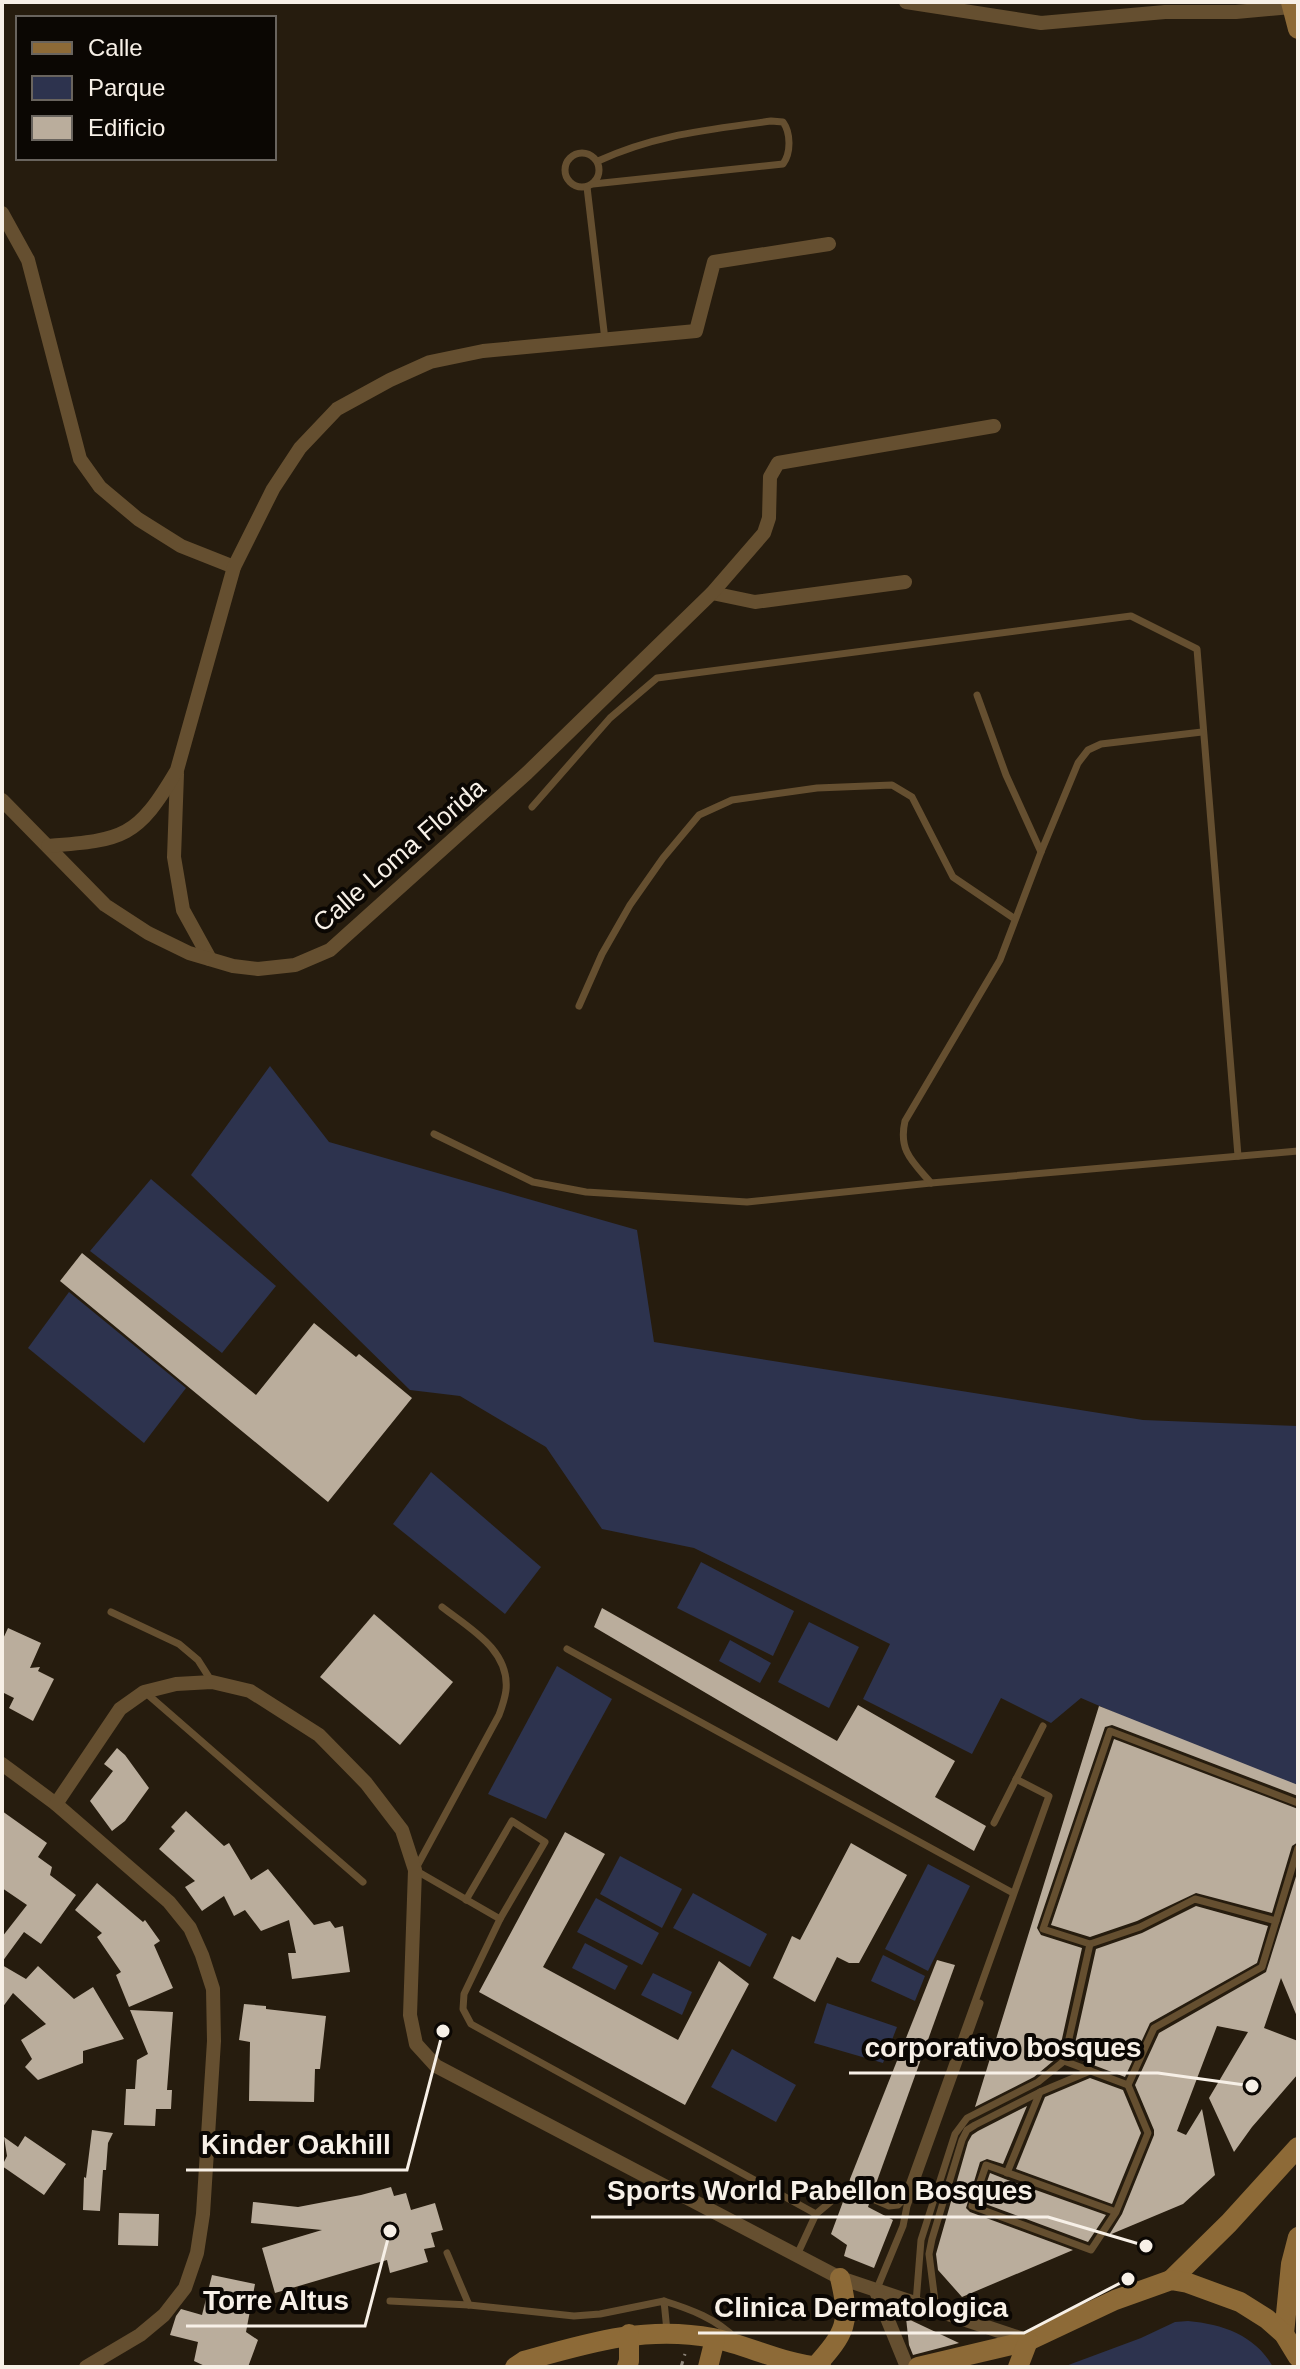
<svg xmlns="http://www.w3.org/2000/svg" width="1300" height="2369" viewBox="0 0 1300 2369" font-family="Arial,sans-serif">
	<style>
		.green { fill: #2d334e }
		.building { fill: #baad9c }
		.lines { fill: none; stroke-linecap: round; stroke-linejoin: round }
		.path { stroke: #8f877b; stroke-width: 3; stroke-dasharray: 6 6; stroke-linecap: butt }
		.lane { stroke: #654f30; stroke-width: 7 }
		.street { stroke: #654f30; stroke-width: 14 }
		.secondary { stroke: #8d6a37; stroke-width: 20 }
		.labels { text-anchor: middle; stroke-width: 8; stroke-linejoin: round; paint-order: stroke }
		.street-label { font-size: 26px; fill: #f7f0e7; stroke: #0b0703 }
		.leader { fill: none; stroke: #f7f0e7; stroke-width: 3 }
		.callout-dot { fill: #f7f0e7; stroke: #0b0703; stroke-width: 3 }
		.callout-label { font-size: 28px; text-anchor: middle; font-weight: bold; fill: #f7f0e7; stroke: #0b0703; stroke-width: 8; stroke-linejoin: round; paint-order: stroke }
	</style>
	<rect width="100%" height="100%" fill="#261c0e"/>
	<g class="green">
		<polygon points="270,1066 329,1142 637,1230 654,1342 1143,1420 1298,1426 1298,1792 1081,1698 1051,1723 1001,1698 972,1754 863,1699 890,1644 694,1548 602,1529 546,1447 460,1396 410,1390 191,1175"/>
		<polygon points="151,1179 276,1286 222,1353 90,1251"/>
		<polygon points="69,1292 186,1388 144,1443 28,1348"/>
		<polygon points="431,1472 541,1567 505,1614 393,1524"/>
		<polygon points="701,1562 794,1611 773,1656 677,1608"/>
		<polygon points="809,1622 859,1647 829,1708 778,1682"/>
		<polygon points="730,1640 771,1663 760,1683 719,1661"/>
		<polygon points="557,1666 612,1699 546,1819 488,1794"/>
		<polygon points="620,1856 682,1889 662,1928 600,1894"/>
		<polygon points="928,1864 970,1886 928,1971 885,1949"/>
		<polygon points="693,1893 767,1934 750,1967 673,1928"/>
		<polygon points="596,1898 659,1933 642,1965 577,1932"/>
		<polygon points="585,1943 628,1966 615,1990 572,1968"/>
		<polygon points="883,1955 925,1976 915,2001 871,1981"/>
		<polygon points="653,1973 692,1992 682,2015 641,1995"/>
		<polygon points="827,2003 897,2027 883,2063 814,2043"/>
		<polygon points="732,2049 796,2085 776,2122 711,2087"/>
		<path d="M1188,2321c35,3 68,15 85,46h-210l78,-29 34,-16z"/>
	</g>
	<g class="building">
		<polygon points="82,1253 256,1395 314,1323 356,1357 359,1354 412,1398 328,1502 60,1281"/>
		<polygon points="602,1608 837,1741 858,1705 955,1761 935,1797 986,1826 974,1851 594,1627"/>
		<polygon points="374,1614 453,1682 400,1745 320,1677"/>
		<polygon points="8,1628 41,1643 30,1668 40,1667 38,1671 54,1679 33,1721 9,1708 14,1698 2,1692 2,1641"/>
		<polygon points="1099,1706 1298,1785 1298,1796 1112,1725 1105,1727 1037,1928 1041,1935 1082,1948 1058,2057 1034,2077 975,2107"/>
		<polygon points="1114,1739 1298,1809 1298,1842 1292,1846 1272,1913 1196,1893 1137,1921 1090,1937 1051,1925"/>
		<polygon points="117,1748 125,1755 149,1788 125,1821 112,1831 90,1801 113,1771 104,1764"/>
		<polygon points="2,1811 47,1843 38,1857 52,1867 50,1875 76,1895 41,1944 24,1932 2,1962 2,1937 27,1905 2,1888"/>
		<polygon points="186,1811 224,1846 229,1843 251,1880 268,1869 314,1925 330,1921 335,1928 343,1926 350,1972 292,1979 288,1953 296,1953 289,1920 261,1931 245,1910 234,1916 224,1896 202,1911 185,1887 195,1881 159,1849 175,1831 171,1827"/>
		<polygon points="565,1832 605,1854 543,1967 678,2040 719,1961 749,1984 685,2105 479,1992"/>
		<polygon points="851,1843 907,1875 859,1963 849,1963 837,1957 815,2002 773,1978 792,1936 800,1940"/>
		<polygon points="1298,1870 1298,2019 1281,1978 1264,2028 1298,2041 1298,2074 1252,2127 1234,2152 1209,2098 1248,2032 1217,2026 1177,2131 1186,2135 1202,2109 1215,2175 1183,2204 1109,2235 1122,2214 1154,2135 1154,2130 1135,2085 1159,2033 1266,1972"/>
		<polygon points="97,1883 143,1922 145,1920 160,1941 154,1945 173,1988 129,2007 116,1975 121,1972 97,1937 102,1933 75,1910"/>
		<polygon points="1196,1906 1268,1926 1257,1963 1150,2023 1125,2077 1072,2057 1096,1949 1142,1933"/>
		<polygon points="937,1960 955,1965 873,2192 849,2184 850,2179"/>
		<polygon points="2,1965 26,1979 38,1966 74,1999 93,1987 124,2039 83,2051 83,2063 38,2080 25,2067 32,2059 21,2040 46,2024 13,1993 2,2008"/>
		<polygon points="244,2004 266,2006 266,2009 326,2016 320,2069 315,2069 314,2102 249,2101 250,2042 239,2040"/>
		<polygon points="130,2010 173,2012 167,2090 172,2090 171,2109 156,2109 155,2126 124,2125 126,2089 135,2089 137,2060 148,2054"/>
		<polygon points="1090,2078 1123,2090 1141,2133 1112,2204 1016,2169 1045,2097"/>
		<polygon points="1027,2106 1003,2164 987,2159 980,2162 966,2208 970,2212 1073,2250 962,2297 938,2270 936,2254 968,2142 972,2135 978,2131"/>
		<polygon points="92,2130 113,2133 108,2143 106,2170 103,2170 100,2211 83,2210 84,2177 86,2178"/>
		<polygon points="25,2136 66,2164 44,2195 2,2166 7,2156 4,2137 18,2147"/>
		<polygon points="990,2173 1005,2179 1106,2215 1088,2242 980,2202"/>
		<polygon points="391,2187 394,2196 406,2193 411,2210 435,2203 443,2230 431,2233 435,2247 424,2249 428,2262 390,2273 387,2260 275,2293 262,2248 322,2230 251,2223 253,2202 298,2207 361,2195"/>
		<polygon points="849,2197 869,2204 868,2207 893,2220 874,2268 844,2256 847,2245 831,2234 844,2199"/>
		<polygon points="119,2213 159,2214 158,2246 118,2245"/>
		<polygon points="212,2275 255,2284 246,2332 258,2340 248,2367 207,2367 194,2361 198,2342 170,2335 176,2316 181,2309 202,2315"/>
		<polygon points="906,2318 959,2343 913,2355 909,2345"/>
	</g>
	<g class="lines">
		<polyline class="path" points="681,2367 685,2354"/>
		<g class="lane">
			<circle cx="582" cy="170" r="17"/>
			<path d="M593,184l190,-20c8,-11 8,-31 0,-42l-12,-1c-63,9 -114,13 -173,40"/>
			<polyline points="587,187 605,340"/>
			<polyline points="977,695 1006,775 1041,852"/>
			<polyline points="532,807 610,718 657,678 1131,616 1197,649 1238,1156"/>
			<polyline points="579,1006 602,954 630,905 663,858 699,815 732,800 817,788 892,785 912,797 953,877 1015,919"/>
			<polyline points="434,1134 533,1182 586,1192 747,1202 931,1183 1298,1151"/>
			<path d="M931,1183c-18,-21 -33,-32 -26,-62l95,-161 41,-108 37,-89 10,-13 13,-6 101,-12"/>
			<path d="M442,1607c27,21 68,43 64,83 -1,8 -4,17 -7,25l-84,155 85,49"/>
			<polyline points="111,1612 179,1644 198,1660 212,1682"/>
			<polyline points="567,1649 1013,1893"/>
			<polyline points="146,1693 363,1882"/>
			<polyline points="994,1823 1043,1726"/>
			<polyline points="466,1900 512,1821 545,1842 500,1919 464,1994 463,2009 471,2024 816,2214"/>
			<polyline points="1276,1921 1195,1899 1140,1927 1090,1944 1043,1929 1110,1731 1298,1803"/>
			<polyline points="1064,2061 1128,2085 1154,2028 1262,1967 1298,1848"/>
			<polyline points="1007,2173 1040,2092 1090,2071"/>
			<polyline points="1116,2212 986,2165 972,2206 1091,2250 1116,2212 1148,2133 1128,2085"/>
			<polyline points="447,2253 469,2305"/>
			<polyline points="797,2255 816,2214 841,2193 849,2190 859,2193 889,2206 898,2205 904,2199 1049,1796 1016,1779"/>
			<polyline points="876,2291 903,2226 907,2206 980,2003"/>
			<polyline points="390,2301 469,2305 574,2316 600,2314 664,2301 667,2331"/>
			<path d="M664,2301c26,8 53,18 72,38"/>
			<polyline points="916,2303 921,2240 955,2134 967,2118 1038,2082 1064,2061 1090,1944"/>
			<polyline points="936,2309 929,2254 932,2239 962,2140 967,2130 975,2125 1040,2092"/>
		</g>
		<g class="street">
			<polyline points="906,2 1041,23 1165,12 1236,12 1291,7"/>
			<polyline points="2,213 28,260 80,459 100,487 138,519 181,546 234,567"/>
			<polyline points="712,593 755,602 905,582"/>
			<polyline points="177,774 174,857 183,910 210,959"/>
			<polyline points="2,800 105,905 148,933 189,953 233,966 258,969 295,965 330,950 527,773 712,593 764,533 769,518 770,477 778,463 994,426"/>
			<path d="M48,846c76,-6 89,-8 129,-76l57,-203 39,-78 27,-41 37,-39 53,-29 40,-18 53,-11 213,-20 18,-69 115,-18"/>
			<polyline points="2,1764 56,1804 169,1902 190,1928 202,1955 213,1989 214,2041 203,2214 197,2253 185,2288 164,2315 140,2335 86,2367"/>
			<polyline points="56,1804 120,1709 144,1692 176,1684 212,1682 250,1691 319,1735 366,1783 402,1830 415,1870 410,2015 416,2044 436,2066 840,2278 1026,2340"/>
			<polyline points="876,2291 907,2367"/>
		</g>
		<g class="secondary">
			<polyline points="1291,2 1298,29"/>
			<polyline points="1171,2280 1229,2223 1298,2147"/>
			<polyline points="1284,2334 1291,2264 1298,2237"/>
			<path d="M515,2367l9,-6c64,-18 122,-36 189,-23 37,8 70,26 108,29"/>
			<polyline points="627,2367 629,2361 629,2334"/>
			<polyline points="708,2367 715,2339"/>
			<path d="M815,2367c31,-35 36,-44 25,-89"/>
			<polyline points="918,2367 1028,2341 1115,2300 1171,2280 1188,2283 1240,2302 1267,2319 1284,2334 1298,2357"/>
			<polyline points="1018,2367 1028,2341"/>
		</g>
	</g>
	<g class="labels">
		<g class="street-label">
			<text transform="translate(399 855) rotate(-41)" y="9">Calle Loma Florida</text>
		</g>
	</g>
	<path class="leader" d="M1252 2086L1158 2073H849M443 2031L407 2170H186M1146 2246L1048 2217H591M390 2231L365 2326H186M1128 2279L1024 2333H698"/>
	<g class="callout-dot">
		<circle cx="1252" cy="2086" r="8"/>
		<circle cx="443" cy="2031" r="8"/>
		<circle cx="1146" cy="2246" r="8"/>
		<circle cx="390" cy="2231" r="8"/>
		<circle cx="1128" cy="2279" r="8"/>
	</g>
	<g class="callout-label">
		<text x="1003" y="2057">corporativo bosques</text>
		<text x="296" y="2154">Kinder Oakhill</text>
		<text x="820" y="2200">Sports World Pabellon Bosques</text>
		<text x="276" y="2310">Torre Altus</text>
		<text x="861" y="2317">Clinica Dermatologica</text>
	</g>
	<rect width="1300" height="2369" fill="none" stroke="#f7f0e7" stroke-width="8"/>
	<rect x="16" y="16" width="260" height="144" fill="#0b0703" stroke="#69645e" stroke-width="2"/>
	<rect x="32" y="42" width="40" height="12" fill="#8d6a37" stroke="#69645e" stroke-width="2"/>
	<text x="88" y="56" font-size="24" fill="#f7f0e7">Calle</text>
	<rect x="32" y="76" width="40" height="24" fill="#2d334e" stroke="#69645e" stroke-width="2"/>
	<text x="88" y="96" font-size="24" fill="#f7f0e7">Parque</text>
	<rect x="32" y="116" width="40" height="24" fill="#baad9c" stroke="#69645e" stroke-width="2"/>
	<text x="88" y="136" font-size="24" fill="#f7f0e7">Edificio</text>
</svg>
